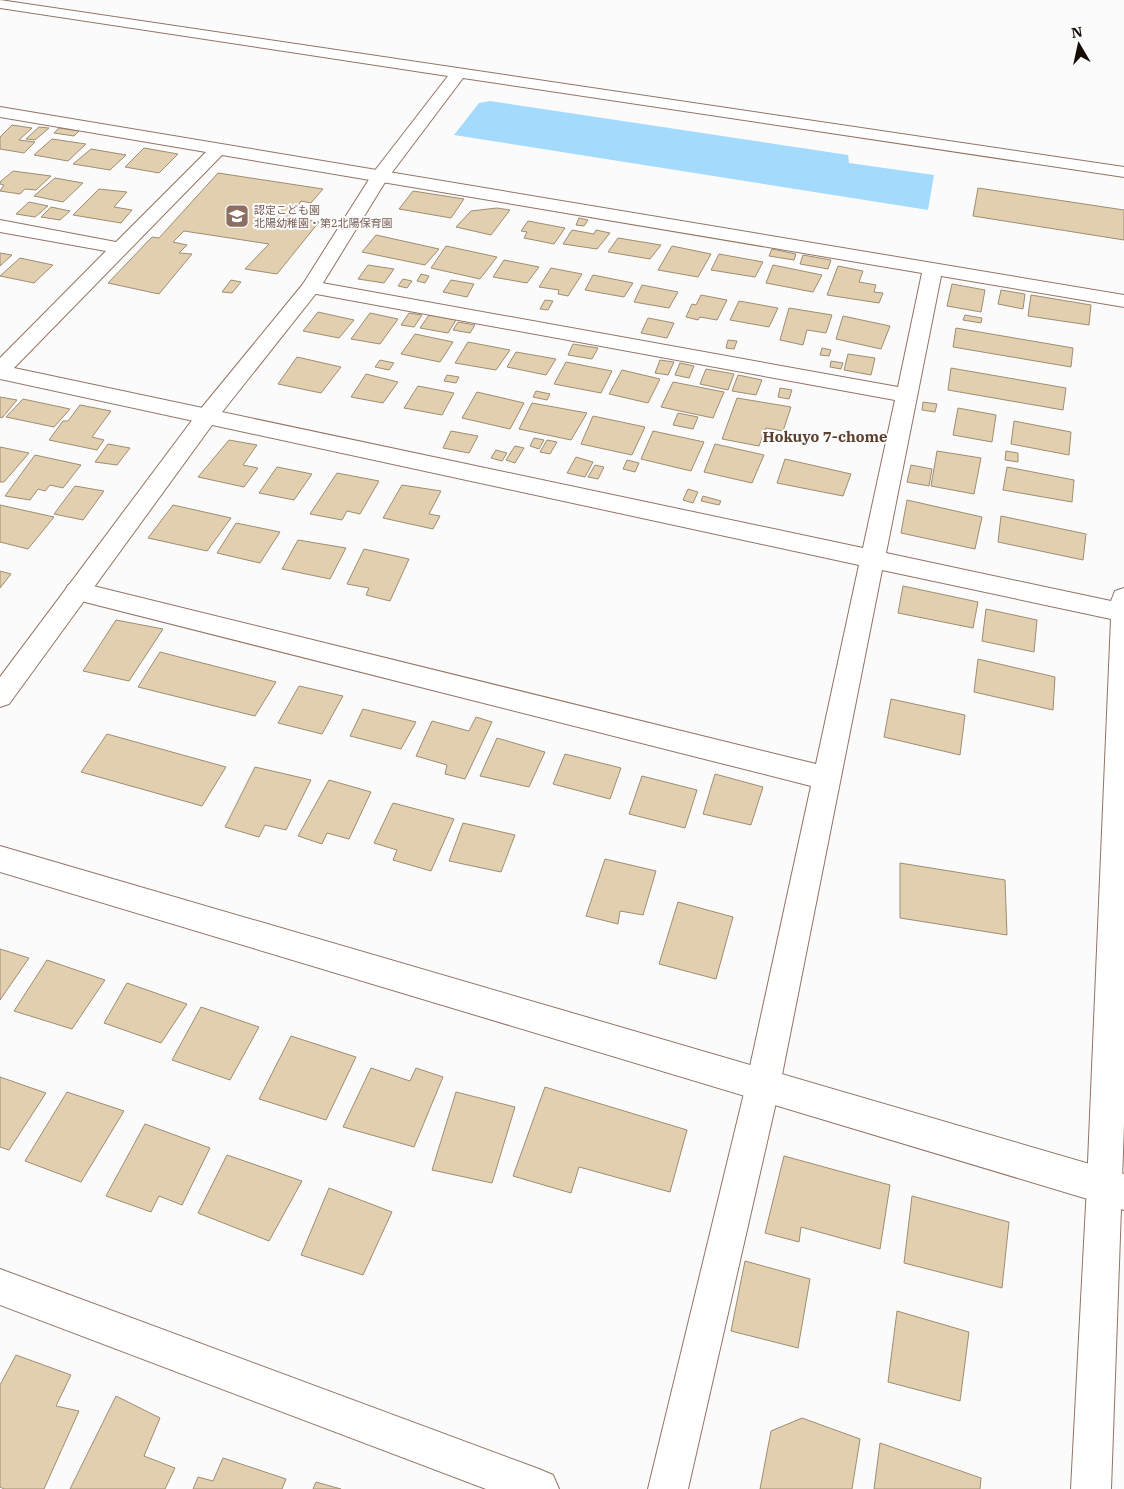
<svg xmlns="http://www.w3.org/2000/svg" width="1124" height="1489" viewBox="0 0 1124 1489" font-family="'IBM Plex Serif','Noto Sans JP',serif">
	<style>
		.water { fill: #a4dbfc }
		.building { fill: #e2cfb0; stroke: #9f8d71 }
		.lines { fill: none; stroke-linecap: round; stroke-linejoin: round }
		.minor-casing { stroke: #927463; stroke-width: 2 }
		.tertiary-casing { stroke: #927463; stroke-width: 2 }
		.minor { fill: #fff; fill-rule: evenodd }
		.tertiary { fill: #fff; fill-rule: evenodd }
		.labels { text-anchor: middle; stroke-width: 4; stroke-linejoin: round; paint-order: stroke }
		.far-education-label { font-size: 11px; fill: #785e54; stroke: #fbfbfb; text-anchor: start }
		.neighbourhood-label { font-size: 15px; font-weight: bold; fill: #5b4030; stroke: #fbfbfb }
	</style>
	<rect width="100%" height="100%" fill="#fbfbfb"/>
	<polygon class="water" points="490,101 848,155 849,163 934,175 928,210 454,135 479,103"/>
	<g class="building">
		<polygon points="12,125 32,128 19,140 35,142 24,153 0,149 0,137"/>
		<polygon points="39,127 49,128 35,140 26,139"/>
		<polygon points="59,128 79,131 74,136 54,133"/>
		<polygon points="52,139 86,144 68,161 34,155"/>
		<polygon points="144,148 178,154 159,173 125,167"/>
		<polygon points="91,149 126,155 110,170 73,164"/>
		<polygon points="13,171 51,176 36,190 25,189 20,194 0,191 4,185 0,184 0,182"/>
		<polygon points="218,173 323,189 311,203 301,201 291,216 319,222 277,274 245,269 269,244 184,231 173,242 187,245 179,253 192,254 159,294 108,283 152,237 159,238"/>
		<polygon points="55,178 83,183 63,202 34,196"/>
		<polygon points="978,188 1124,210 1124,240 973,216"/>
		<polygon points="99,189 127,192 114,207 132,210 121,223 73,215"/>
		<polygon points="413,191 464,199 451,218 399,209"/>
		<polygon points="29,202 48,206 35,217 16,214"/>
		<polygon points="51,207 70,211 60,220 41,217"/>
		<polygon points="497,208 510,210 491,235 456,227 471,211"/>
		<polygon points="579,218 588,220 584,226 576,225"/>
		<polygon points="528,221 565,228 554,244 524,238 527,232 521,231"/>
		<polygon points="572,230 594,234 596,230 610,233 597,249 563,244"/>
		<polygon points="376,235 439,249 425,265 362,252"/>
		<polygon points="618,238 661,245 650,259 608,252"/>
		<polygon points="446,246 497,257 480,279 431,268"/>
		<polygon points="672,246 711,254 698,277 658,270"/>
		<polygon points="772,249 796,254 794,260 769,256"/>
		<polygon points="0,253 12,255 0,266"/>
		<polygon points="719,254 763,262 755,277 711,270"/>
		<polygon points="803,255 831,260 828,269 800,264"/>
		<polygon points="20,258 53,265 34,283 0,276"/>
		<polygon points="504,260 539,267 527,283 493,277"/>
		<polygon points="368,265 394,269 384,283 358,279"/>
		<polygon points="773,265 822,275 813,292 766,283"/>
		<polygon points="838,266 863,271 859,282 876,285 874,292 883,293 879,303 827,295"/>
		<polygon points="551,268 582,274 568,296 558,294 559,290 539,287"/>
		<polygon points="421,274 429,276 425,283 417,281"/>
		<polygon points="593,275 633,283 624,297 585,290"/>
		<polygon points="403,279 412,281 407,288 398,286"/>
		<polygon points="231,280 241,282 232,293 222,292"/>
		<polygon points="451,280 474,284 467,297 443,292"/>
		<polygon points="952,284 985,290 981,312 947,306"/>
		<polygon points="642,285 678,292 669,308 634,302"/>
		<polygon points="1001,290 1025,294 1023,309 998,304"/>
		<polygon points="701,295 727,300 717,320 700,317 698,320 686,317 692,304 696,305"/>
		<polygon points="1031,295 1091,305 1089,325 1028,316"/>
		<polygon points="545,300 553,301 548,310 540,309"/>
		<polygon points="739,301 778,308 769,327 730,320"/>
		<polygon points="789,308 832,315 826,333 807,330 803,345 780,340"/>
		<polygon points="318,312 354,320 339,338 303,331"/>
		<polygon points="370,313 398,319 380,344 351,339"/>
		<polygon points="409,313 422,315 414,327 401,325"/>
		<polygon points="429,315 456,320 448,333 420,328"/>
		<polygon points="965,315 982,318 981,323 963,320"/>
		<polygon points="843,316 890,326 881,349 836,339"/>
		<polygon points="648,318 674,323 667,338 641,333"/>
		<polygon points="458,322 475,325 470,333 453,330"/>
		<polygon points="956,328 1073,348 1071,367 953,347"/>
		<polygon points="415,334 453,342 440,362 401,354"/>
		<polygon points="728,340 737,341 734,349 726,348"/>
		<polygon points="468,342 510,350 496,370 455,363"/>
		<polygon points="573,344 598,348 592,359 568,355"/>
		<polygon points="822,348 831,350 829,356 820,355"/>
		<polygon points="516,352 556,359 546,375 507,367"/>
		<polygon points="848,354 875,358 871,375 844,370"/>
		<polygon points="297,357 341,367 321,393 278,384"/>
		<polygon points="380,360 394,363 389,370 375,367"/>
		<polygon points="660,360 674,362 668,375 655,373"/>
		<polygon points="831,361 843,363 841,369 830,367"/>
		<polygon points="566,362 612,371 601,393 554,384"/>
		<polygon points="680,363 694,366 689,378 675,375"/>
		<polygon points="951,368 1066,388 1063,410 948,390"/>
		<polygon points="706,369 734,374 728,390 700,384"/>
		<polygon points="622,370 660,379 648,403 609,394"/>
		<polygon points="366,374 398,382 383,403 351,397"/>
		<polygon points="447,375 459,377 456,383 444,381"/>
		<polygon points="738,375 762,380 756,395 732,391"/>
		<polygon points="673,382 724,392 713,418 661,407"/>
		<polygon points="418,386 454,393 442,415 404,408"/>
		<polygon points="780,388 792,390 789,399 778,397"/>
		<polygon points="536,391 550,394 547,400 533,397"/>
		<polygon points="477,392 524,403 510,429 462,418"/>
		<polygon points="0,397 17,400 2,418 0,417"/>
		<polygon points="737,398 791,407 783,431 766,428 759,446 722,439"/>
		<polygon points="23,399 70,409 54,427 6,417"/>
		<polygon points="923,402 937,404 935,412 922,410"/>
		<polygon points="532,403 587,413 571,440 519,429"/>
		<polygon points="80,405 111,411 92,437 104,440 97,450 49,440 63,421 68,421"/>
		<polygon points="958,408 996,415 992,442 953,435"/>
		<polygon points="678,413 698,417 693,429 673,425"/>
		<polygon points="593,416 645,427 632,455 581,444"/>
		<polygon points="1014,421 1071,432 1069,455 1011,444"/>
		<polygon points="451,431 478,436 469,453 443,448"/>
		<polygon points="653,431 704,442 691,471 641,459"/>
		<polygon points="534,438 544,440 539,449 530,446"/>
		<polygon points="229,440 257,445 243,465 258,468 244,487 198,477"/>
		<polygon points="547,440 557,442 550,454 540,452"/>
		<polygon points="108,444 130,448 117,465 95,462"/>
		<polygon points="715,444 764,455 752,483 704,472"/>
		<polygon points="515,446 524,448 515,463 506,460"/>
		<polygon points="0,447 29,453 4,482 0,482"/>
		<polygon points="496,450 507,453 502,461 491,458"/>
		<polygon points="937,451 981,458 974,494 931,486"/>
		<polygon points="1006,451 1018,453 1018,462 1005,460"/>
		<polygon points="35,455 81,465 63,488 50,485 45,491 38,489 30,500 5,496"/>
		<polygon points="576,457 593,462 585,477 567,473"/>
		<polygon points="785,459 851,474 843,496 777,483"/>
		<polygon points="627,460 639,463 635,472 623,469"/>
		<polygon points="595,465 604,467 598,479 588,477"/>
		<polygon points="911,465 932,469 929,486 907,482"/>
		<polygon points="277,467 312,474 294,500 259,493"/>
		<polygon points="1007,467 1074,480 1072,502 1003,490"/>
		<polygon points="337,473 379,481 360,514 347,511 342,520 310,514"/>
		<polygon points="402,485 441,491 429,514 440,516 433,529 383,518"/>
		<polygon points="75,486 104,491 83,520 54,514"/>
		<polygon points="688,489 698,492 693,503 683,500"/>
		<polygon points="703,496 721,501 719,505 701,501"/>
		<polygon points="907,500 982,517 975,549 901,533"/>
		<polygon points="0,505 54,517 28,549 0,542"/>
		<polygon points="173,505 231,518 207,551 148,538"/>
		<polygon points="1001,516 1086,534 1083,560 998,542"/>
		<polygon points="236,523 280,532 260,563 217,553"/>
		<polygon points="298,540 346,548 330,579 282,569"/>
		<polygon points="364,549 409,559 390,601 366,595 369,588 347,584"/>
		<polygon points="0,571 11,574 0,588"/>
		<polygon points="903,586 978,602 973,628 898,613"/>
		<polygon points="986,609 1037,620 1034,652 982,641"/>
		<polygon points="116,620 163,629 129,681 83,671"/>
		<polygon points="160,652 276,682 255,716 138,687"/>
		<polygon points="978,659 1055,677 1053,710 974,692"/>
		<polygon points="299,686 343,696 322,734 278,723"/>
		<polygon points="891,699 965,715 960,755 884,737"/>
		<polygon points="363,709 416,722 401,749 350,736"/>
		<polygon points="476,717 492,722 465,779 445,774 447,765 416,756 432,721 469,731"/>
		<polygon points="107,734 226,767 202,806 81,772"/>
		<polygon points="497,738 545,752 529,787 480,776"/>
		<polygon points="565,754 621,768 610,799 553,784"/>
		<polygon points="255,767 311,780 286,830 265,825 259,837 225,827"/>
		<polygon points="715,774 763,787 751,825 703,814"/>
		<polygon points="642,776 697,790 685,828 629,814"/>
		<polygon points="329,780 371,792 349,839 327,833 322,844 298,836"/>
		<polygon points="393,803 454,819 431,871 393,860 397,850 374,843"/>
		<polygon points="463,823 515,835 501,872 449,861"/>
		<polygon points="605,859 656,871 643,915 620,911 618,924 586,916"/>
		<polygon points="900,863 1005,880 1007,935 900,918"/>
		<polygon points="678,902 733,917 716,979 659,964"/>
		<polygon points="0,949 29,958 0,1000"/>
		<polygon points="47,960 105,980 72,1029 14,1011"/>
		<polygon points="127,983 187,1004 161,1043 104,1023"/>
		<polygon points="201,1007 259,1027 230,1080 172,1060"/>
		<polygon points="291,1036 356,1057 326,1120 259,1099"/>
		<polygon points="371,1068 410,1081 416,1068 443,1077 414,1147 343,1127"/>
		<polygon points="0,1077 46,1093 9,1150 0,1147"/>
		<polygon points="545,1087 687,1130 670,1192 579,1167 571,1193 513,1176"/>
		<polygon points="67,1092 124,1111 81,1182 25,1161"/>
		<polygon points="456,1092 515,1107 492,1183 432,1170"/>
		<polygon points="145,1124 210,1148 182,1205 159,1196 151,1212 106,1196"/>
		<polygon points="227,1155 302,1181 269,1241 198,1213"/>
		<polygon points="784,1156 890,1185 880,1249 801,1227 799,1242 765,1233"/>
		<polygon points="329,1188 392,1212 363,1275 301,1255"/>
		<polygon points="912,1196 1009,1222 1002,1288 904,1263"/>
		<polygon points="745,1261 810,1279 798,1348 731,1331"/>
		<polygon points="897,1311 969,1332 960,1401 888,1382"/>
		<polygon points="16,1355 71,1375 56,1406 79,1411 44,1489 4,1489 0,1487 0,1385"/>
		<polygon points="116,1396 160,1418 144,1456 175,1468 165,1489 70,1489"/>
		<polygon points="802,1418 860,1439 852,1489 760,1489 771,1431"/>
		<polygon points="880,1443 981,1478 980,1489 874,1489"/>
		<polygon points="223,1458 286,1479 282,1489 193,1489 198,1477 213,1481"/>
		<polygon points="316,1482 341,1489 313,1489"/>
	</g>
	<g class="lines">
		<g class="minor-casing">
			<g id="minor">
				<path d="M0,107l1124,188v12l-183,-31 -55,277 225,48 4,-10 9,-3v536l-13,365h-40l16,-303 24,-567 -229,-49 -102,515 -92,404h-40l98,-404 65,-299 -734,-186 -9,-3 -3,-6 3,-6 9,-3 739,182 43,-199 -859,-186v-21l106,-107 -106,-19v-12l116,22 90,-90 -206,-35zM222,155l700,118 -24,114 -587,-106 -7,2 -3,4 3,4 7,2 584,107 -32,148 -849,-180z"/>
				<polygon points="0,1269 539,1469 553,1475 559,1489 486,1489 0,1305"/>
			</g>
		</g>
		<g class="tertiary-casing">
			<g id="tertiary">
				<polygon points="0,0 1124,167 1124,177 463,78 387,179 318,291 215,421 9,704 0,707 0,677 199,411 303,284 373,173 448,76 0,8"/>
				<polygon points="0,846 1124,1174 1124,1210 0,872"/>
			</g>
		</g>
		<use href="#minor" class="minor"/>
		<use href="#tertiary" class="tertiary"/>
	</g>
	<defs>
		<g id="school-square" transform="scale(1.25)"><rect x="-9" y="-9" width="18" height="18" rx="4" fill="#8d6e63" stroke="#fbfbfb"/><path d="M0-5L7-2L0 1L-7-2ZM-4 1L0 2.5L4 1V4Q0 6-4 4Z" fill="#fff"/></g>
	</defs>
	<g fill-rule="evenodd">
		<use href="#school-square" x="237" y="216"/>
	</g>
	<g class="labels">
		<g class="far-education-label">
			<text x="254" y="214">認定こども園<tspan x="254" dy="13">北陽幼稚園・第2北陽保育園</tspan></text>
		</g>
		<g class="neighbourhood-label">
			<text x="825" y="442">Hokuyo 7-chome</text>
		</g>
	</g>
	<g transform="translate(1079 45) rotate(351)" stroke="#fbfbfb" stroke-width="4" paint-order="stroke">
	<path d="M0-4L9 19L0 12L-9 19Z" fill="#170c06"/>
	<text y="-8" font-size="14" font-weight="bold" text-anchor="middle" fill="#170c06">N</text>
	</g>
</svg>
